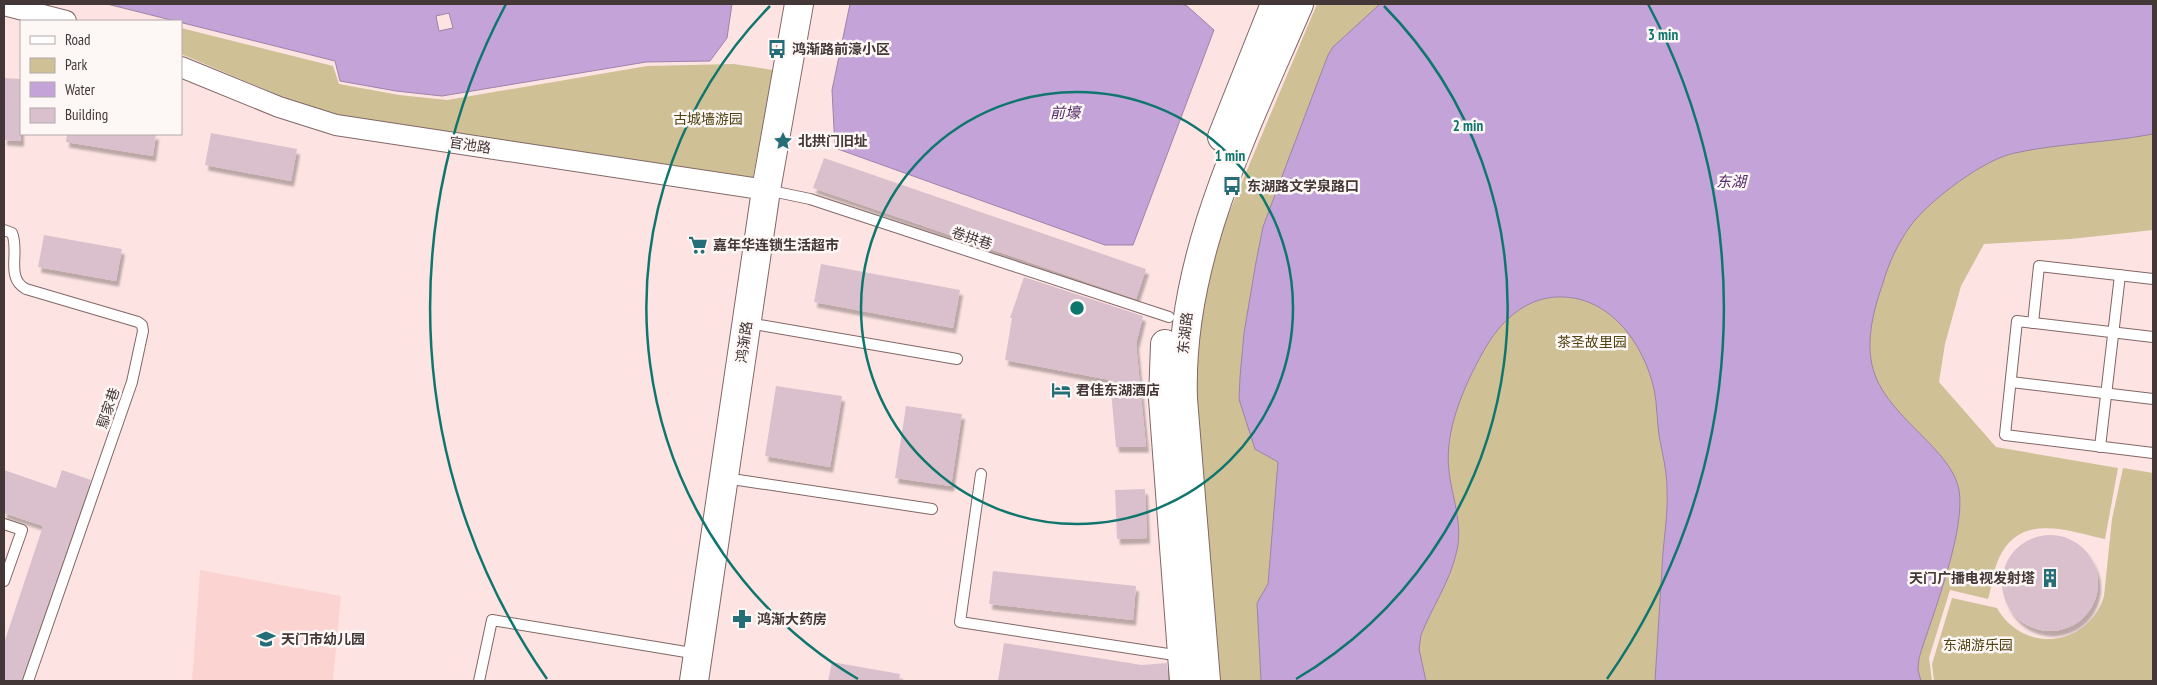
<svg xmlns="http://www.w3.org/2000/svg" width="2157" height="685" viewBox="0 0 2157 685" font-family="'PT Sans Narrow','Noto Sans SC',sans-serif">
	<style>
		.built { fill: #fbd4d2 }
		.green { fill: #cfc096 }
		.water { fill: #c4a3d9; stroke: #9d83a8; fill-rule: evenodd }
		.building { fill: #dac0cd; filter: url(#shadow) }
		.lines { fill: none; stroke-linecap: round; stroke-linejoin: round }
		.lane-casing { stroke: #826766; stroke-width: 12 }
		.street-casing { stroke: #826766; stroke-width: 22 }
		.secondary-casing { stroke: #826766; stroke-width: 30 }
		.lane { stroke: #fff; stroke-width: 10 }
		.street { stroke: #fff; stroke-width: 20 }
		.secondary { stroke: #fff; stroke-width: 28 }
		.ring { fill: none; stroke: #0f766e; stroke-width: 2.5 }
		.labels { text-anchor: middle; stroke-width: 5; stroke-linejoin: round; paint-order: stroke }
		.poi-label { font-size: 14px; font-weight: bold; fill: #433737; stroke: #fdf7f6; text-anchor: start }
		.park-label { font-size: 14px; fill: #524312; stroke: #fdf7f6 }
		.street-label { font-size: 14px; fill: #433737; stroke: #fdf7f6 }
		.water-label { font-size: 15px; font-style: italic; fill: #572d6e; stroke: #fdf7f6 }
		.centre { fill: #0f766e; stroke: #fdf7f6; stroke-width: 2.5 }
		.ring-label { font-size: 15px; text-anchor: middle; font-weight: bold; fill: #0f766e; stroke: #fdf7f6; stroke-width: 5; stroke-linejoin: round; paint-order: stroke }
	</style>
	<defs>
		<filter id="shadow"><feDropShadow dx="3" dy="5.5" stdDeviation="1" flood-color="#0004"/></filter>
	</defs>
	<rect width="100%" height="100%" fill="#fde4e3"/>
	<polygon class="built" points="200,570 341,596 333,681 192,681"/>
	<g class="green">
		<path d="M1317,4h836v226l-82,9 -87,5 -23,42 -16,58 -6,38 57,65 122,21 -13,71c-37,-8 -85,-27 -106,19 -6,12 -7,28 -11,41l-38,-9 -21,68 3,23h-716l-22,-226 3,-135 18,-74z"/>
		<polygon points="181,28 333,66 339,84 399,95 447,100 647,66 734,64 773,70 752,182 330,117 181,54"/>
		<path d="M2123,468l30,5v208h-219l-2,-17 20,-66 45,10c26,46 91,40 107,-12l8,-77z"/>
	</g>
	<g class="water">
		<path d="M107,4h625l-5,34 -17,23 -64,1 -204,34 -46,-5 -56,-10 -5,-20zM449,13l4,15 -14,3 -3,-15z"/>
		<polygon points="850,4 1181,4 1187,6 1214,30 1133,245 1105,245 835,148 832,90"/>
		<path d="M1380,4h773v130c-46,9 -93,9 -138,19 -31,6 -85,47 -104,72 -13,18 -22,37 -28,58 -10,28 -19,63 -8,92 16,44 77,75 84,115 7,41 -27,126 -40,168l-1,12 3,11h-266c3,-43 5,-86 8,-129 2,-21 5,-43 4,-63 0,-19 -5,-36 -8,-54 -2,-15 -2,-31 -5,-46 -10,-44 -42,-90 -90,-92 -37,-2 -64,24 -81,55 -19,34 -39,79 -34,119 3,26 14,53 8,79 -6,30 -25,57 -36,85l-2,14 7,32h-165l-4,-78 11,-19 10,-122 -23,-13 -16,-50 1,-22 4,-44 12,-71 7,-35 7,-19 58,-153 5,-8z"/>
	</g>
	<g class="building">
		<polygon points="4,78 21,79 21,141 4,140"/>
		<polygon points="211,133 297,149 291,181 205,165"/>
		<polygon points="67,134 156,134 153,156 66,142"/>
		<polygon points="824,158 1146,269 1136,299 813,188"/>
		<polygon points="44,235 122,249 116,281 38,267"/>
		<polygon points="821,264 960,290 953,328 814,302"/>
		<polygon points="1024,277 1143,316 1136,344 1146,447 1116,447 1110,380 1005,360 1012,318 1010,318"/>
		<polygon points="776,386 842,396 830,467 765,456"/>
		<polygon points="906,406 962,414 951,486 895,478"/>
		<polygon points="4,470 56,488 62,470 91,480 21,681 4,681 4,643 43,526 4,513"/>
		<polygon points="1145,489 1147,538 1117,539 1115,490"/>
		<circle cx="2050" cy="583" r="48"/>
		<polygon points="993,571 1136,586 1133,620 989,604"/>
		<polygon points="1004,643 1142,665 1167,663 1168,681 998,681"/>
		<polygon points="832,662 900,674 899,681 828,681"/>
	</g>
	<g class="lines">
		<g class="lane-casing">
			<g id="lane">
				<polyline points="767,190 810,199 1169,317"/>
				<path d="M4,230l8,3c8,19 -7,45 14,56l112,33 4,3 1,6 -11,51 -104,299"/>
				<polyline points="748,323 957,359"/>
				<polyline points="2033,323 2039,266 2153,279"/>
				<polyline points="2153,337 2017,321 2005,435 2153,453"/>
				<polyline points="2011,382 2153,399"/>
				<polyline points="2100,447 2120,275"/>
				<polyline points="981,474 960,622 1181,656"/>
				<polyline points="725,478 932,509"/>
				<polyline points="4,524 22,530 4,581"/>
				<polyline points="479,681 492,620 698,654"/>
			</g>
		</g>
		<g class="street-casing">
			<g id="street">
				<polyline points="4,5 66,21"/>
				<polyline points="181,67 279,107 336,125 766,190"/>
			</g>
		</g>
		<g class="secondary-casing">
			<g id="secondary">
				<polyline points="1222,137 1275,4"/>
				<polyline points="1165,344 1163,399 1184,681"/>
				<polyline points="694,681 766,190 799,4"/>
				<path d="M1206,681l-23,-282c-5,-140 62,-269 116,-395"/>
			</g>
		</g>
		<use href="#lane" class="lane"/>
		<use href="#street" class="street"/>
		<use href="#secondary" class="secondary"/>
	</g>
	<g class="ring">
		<circle cx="1077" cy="308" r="216"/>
		<path d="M858 679A431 431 0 0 1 770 6M1384 6A431 431 0 0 1 1296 679"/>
		<path d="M547 679A647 647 0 0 1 506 4M1648 4A647 647 0 0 1 1607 679"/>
	</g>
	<defs>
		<g id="bus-bare" transform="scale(1.5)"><path d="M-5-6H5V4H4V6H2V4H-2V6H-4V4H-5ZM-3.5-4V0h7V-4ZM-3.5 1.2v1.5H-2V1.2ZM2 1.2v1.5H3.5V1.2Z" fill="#256e78" stroke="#fdf7f6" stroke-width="2.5" paint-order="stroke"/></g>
		<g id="sight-bare" transform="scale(1.5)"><path d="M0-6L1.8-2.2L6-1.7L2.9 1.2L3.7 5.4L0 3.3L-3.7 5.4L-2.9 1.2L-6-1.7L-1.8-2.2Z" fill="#256e78" stroke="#fdf7f6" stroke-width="2.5" paint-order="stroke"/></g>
		<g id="supermarket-bare" transform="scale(1.5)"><path d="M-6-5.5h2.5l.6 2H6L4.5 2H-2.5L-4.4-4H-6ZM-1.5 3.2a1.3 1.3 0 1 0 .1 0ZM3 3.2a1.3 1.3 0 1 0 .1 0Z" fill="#256e78" stroke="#fdf7f6" stroke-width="2.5" paint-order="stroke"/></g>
		<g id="hotel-bare" transform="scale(1.5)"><path d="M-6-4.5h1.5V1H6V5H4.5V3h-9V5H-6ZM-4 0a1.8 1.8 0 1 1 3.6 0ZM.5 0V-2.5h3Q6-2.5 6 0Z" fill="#256e78" stroke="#fdf7f6" stroke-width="2.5" paint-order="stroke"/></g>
		<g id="building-bare" transform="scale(1.5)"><path d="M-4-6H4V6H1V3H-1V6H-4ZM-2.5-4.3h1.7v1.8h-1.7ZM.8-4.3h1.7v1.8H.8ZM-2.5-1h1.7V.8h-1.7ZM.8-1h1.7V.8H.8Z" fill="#256e78" stroke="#fdf7f6" stroke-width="2.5" paint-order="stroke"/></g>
		<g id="pharmacy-bare" transform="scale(1.5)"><path d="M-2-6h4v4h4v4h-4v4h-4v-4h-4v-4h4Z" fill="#256e78" stroke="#fdf7f6" stroke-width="2.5" paint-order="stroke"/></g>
		<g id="school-bare" transform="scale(1.5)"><path d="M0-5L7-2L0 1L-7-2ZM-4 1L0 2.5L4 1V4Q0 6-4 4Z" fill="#256e78" stroke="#fdf7f6" stroke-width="2.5" paint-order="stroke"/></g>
	</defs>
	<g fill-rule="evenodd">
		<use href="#bus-bare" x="777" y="49"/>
		<use href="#sight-bare" x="783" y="141"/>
		<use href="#bus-bare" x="1232" y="186"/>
		<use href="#supermarket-bare" x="698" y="245"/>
		<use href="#hotel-bare" x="1061" y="390"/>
		<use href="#building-bare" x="2050" y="578"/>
		<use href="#pharmacy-bare" x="742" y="619"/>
		<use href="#school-bare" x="266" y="639"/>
	</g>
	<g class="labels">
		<g class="poi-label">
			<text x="792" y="54">鸿渐路前濠小区</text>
			<text x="798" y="146">北拱门旧址</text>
			<text x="1247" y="191">东湖路文学泉路口</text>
			<text x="713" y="250">嘉年华连锁生活超市</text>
			<text x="1076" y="395">君佳东湖酒店</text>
			<text x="2035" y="583" text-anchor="end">天门广播电视发射塔</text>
			<text x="757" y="624">鸿渐大药房</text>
			<text x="281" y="644">天门市幼儿园</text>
		</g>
		<g class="park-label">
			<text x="708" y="124">古城墙游园</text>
			<text x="1592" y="347">茶圣故里园</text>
			<text x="1978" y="650">东湖游乐园</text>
		</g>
		<g class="street-label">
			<text transform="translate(470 145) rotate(9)" y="5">官池路</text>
			<text transform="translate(972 238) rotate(18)" y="5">卷拱巷</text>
			<text transform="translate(1185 333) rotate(-84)" y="5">东湖路</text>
			<text transform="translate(744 342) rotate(-82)" y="5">鸿渐路</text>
			<text transform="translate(108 408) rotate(-71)" y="5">鄢家巷</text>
		</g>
		<g class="water-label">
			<text x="1065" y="118">前壕</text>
			<text x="1731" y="187">东湖</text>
		</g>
	</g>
	<circle cx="1077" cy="308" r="8" class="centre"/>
	<g class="ring-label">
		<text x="1663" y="40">3 min</text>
		<text x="1468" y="131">2 min</text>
		<text x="1230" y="161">1 min</text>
	</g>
	<rect width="2157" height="685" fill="none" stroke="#433737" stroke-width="10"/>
	<rect x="20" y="20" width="162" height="115" fill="#fdf7f6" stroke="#b3aaaa"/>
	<rect x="30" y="36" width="25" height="8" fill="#ffffff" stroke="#b3aaaa"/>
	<text x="65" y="45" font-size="15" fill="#433737">Road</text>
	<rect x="30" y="58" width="25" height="15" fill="#cfc096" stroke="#b3aaaa"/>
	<text x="65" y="70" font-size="15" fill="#433737">Park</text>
	<rect x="30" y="82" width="25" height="15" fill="#c4a3d9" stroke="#b3aaaa"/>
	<text x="65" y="95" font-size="15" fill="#433737">Water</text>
	<rect x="30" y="108" width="25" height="15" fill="#dac0cd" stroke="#b3aaaa"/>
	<text x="65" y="120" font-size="15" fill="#433737">Building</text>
</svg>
